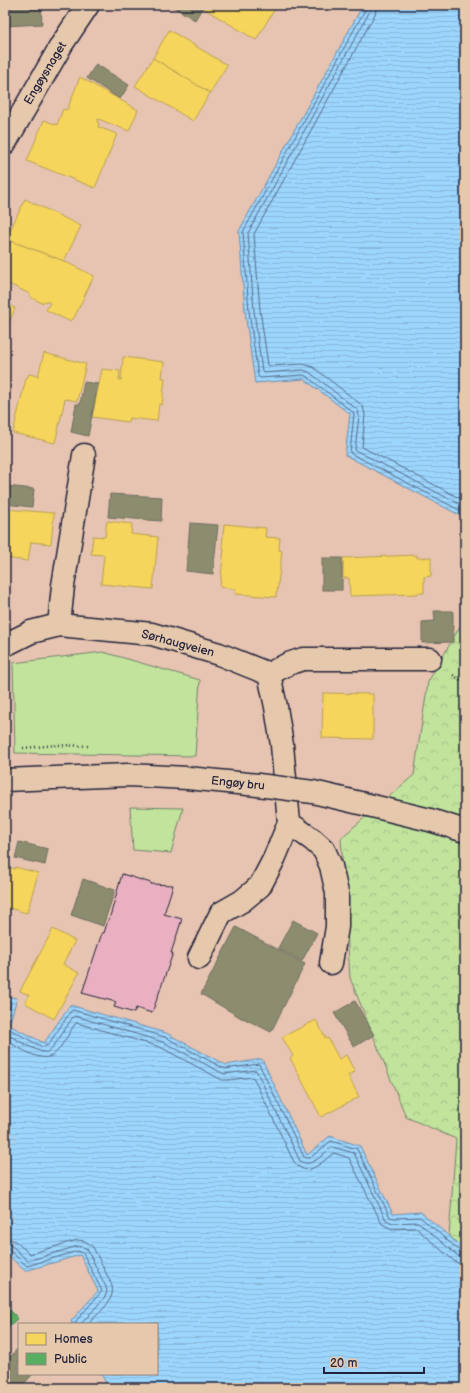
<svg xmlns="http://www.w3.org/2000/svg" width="470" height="1393" viewBox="0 0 470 1393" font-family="'Balsamiq Sans',sans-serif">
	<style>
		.forest { fill: url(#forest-crowns); stroke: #72826c }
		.green { fill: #c1e39c; stroke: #72826c }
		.water { fill: url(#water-rules); stroke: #6c8eaf }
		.homes { fill: #f6d55c; stroke: #b69f52 }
		.public { fill: #5aae61; stroke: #498456 }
		.industry { fill: #8c8c6e; stroke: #6c6c5f }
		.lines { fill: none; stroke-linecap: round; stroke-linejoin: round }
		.shore { stroke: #536a89; stroke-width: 1 }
		.building { fill: #e9b0c2; stroke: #22223b }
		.minor-casing { stroke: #22223b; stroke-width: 25 }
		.path { stroke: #22223b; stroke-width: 2.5; stroke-dasharray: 1 3; stroke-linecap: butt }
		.minor { stroke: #e6c9ad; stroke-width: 22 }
		.secondary-bridge-casing { stroke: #22223b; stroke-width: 25; stroke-linecap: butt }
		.path-bridge { stroke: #22223b; stroke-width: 2.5; stroke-dasharray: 1 3; stroke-linecap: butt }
		.secondary-bridge { stroke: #e6c9ad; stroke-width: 22 }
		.labels { text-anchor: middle; stroke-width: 4; stroke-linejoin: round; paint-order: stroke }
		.street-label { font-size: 12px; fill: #22223b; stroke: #e6c9ad }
	</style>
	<defs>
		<pattern id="forest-crowns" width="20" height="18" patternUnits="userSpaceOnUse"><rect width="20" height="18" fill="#c1e39c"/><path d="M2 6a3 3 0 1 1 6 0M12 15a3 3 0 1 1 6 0" fill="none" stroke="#a6c287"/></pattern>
		<pattern id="water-rules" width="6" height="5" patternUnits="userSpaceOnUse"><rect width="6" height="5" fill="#9dd6fd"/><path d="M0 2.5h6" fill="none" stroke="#87b7da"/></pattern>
	</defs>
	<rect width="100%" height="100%" fill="#e7c4b1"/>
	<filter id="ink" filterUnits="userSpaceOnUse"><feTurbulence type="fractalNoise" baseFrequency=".025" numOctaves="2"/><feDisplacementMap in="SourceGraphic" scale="8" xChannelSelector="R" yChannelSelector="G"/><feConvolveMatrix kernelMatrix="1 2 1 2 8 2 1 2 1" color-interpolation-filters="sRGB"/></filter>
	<g filter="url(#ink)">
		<polygon class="forest" points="465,618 465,1250 449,1236 456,1139 406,1117 350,978 341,838 414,775 428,682"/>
		<g class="green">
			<polygon points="103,652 200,680 195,756 15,753 13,663"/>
			<polygon points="130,807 183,808 171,853 133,850"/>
		</g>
		<g class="water">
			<polygon points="363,5 465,5 465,518 345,455 350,414 304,379 255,383 245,312 239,231"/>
			<polygon points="5,996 17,998 9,1025 44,1043 70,1005 166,1033 226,1065 262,1059 307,1155 330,1136 360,1146 393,1214 421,1212 465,1250 465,1388 109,1388 101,1374 157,1374 157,1324 72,1324 71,1321 98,1291 80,1255 25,1271 5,1252"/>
		</g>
		<g class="homes">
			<polygon points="204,5 277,5 256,40 203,8"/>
			<polygon points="169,30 227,65 210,93 153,58"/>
			<polygon points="153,58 210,93 193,121 135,86"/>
			<polygon points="80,77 138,110 129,131 98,119 97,122 99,123 98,127 117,134 95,188 27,161 44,120 57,125 63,109 67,110"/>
			<polygon points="25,199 81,226 64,261 6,239"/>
			<polygon points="11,241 64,261 94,276 74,318 69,321 46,310 50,303 45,301 42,303 30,297 30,294 5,282 5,255"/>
			<polygon points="5,304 15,308 5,334"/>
			<polygon points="44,353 86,364 77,401 65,399 55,443 13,433 26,378 27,378 29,374 38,376"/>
			<polygon points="123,357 164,362 162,378 165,378 162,405 159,404 157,421 129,418 128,422 92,417 102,369 120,371 119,380 121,380"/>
			<polygon points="5,509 54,513 51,544 31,542 28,561 5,558"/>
			<polygon points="107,521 132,524 131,534 158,537 153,589 101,584 104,555 91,554 93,536 105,537"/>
			<polygon points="224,524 266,528 265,537 280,538 279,550 282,551 277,593 276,592 276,597 235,594 236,589 220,587 224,548 222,547"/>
			<polygon points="417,555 417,558 431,557 431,576 424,577 424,593 417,593 417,594 350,596 349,578 343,578 343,558"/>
			<polygon points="323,693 373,694 373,739 322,738"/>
			<polygon points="5,855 10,856 8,867 15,869 15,867 38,873 27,913 5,907"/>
			<polygon points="53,929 75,941 63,964 79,973 54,1019 25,1003 29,995 20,991"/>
			<polygon points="316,1020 326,1039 328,1038 339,1059 346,1055 355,1072 348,1075 359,1097 321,1117 290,1058 293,1056 282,1037"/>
		</g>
		<polygon class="public" points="5,1305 18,1318 5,1330"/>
		<g class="industry">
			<polygon points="5,5 41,5 42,24 5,26"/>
			<polygon points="170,5 204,5 195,20"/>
			<polygon points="96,64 129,85 120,99 87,78"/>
			<polygon points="84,382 98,384 88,436 71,432 76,404 80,404"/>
			<polygon points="6,486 34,489 32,507 5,504"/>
			<polygon points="110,494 162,497 161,521 108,517"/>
			<polygon points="190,523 218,525 213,574 186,571"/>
			<rect x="322" y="558" width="20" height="32"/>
			<polygon points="434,611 453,611 453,642 422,643 422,622 435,621"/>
			<polygon points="19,842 48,849 45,865 15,858"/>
			<polygon points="83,879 115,890 103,926 71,915"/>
			<polygon points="293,920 317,933 302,961 278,948"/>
			<polygon points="236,927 305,964 271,1032 243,1018 243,1019 201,994"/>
			<polygon points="355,1001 374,1035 354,1047 334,1013"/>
			<polygon points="19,1347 19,1374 33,1374 20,1388 16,1388 5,1378 5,1363"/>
		</g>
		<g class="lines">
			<g class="shore">
				<polyline points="366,5 366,8 243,232 249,311 258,376 260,378 303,375 306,376 354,413 350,453 465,513"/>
				<polyline points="371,5 370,11 248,233 254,311 262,371 264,373 303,370 309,372 358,410 359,416 355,450 465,507"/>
				<polyline points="377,5 375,14 254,234 260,310 268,365 270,366 303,364 313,367 363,406 365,415 362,447 465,501"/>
				<polyline points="5,1000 10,1001 11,1003 6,1023 6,1027 42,1047 48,1045 71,1011 73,1010 165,1037 225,1069 259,1064 304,1157 307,1158 310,1158 331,1141 357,1149 390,1217 394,1218 420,1217 461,1252 465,1253"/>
				<path d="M5,1033c8,4 34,21 42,19 7,-3 21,-28 26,-35l2,-1 88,26 61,32 32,-4 44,91c12,8 23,-8 32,-14l22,6 32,67 7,3 25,-1 40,34 7,2"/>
				<path d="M5,1040c12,6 36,24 48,15 8,-6 16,-22 22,-31l2,-1 83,24 62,33h6l25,-3 40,83c13,21 28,2 41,-7l15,5 33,66 10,5 24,-1 38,33 6,3h5"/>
				<path d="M5,1238l10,3 15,13 47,-14 8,1 8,6 18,36c7,17 -13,30 -23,41"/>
				<polyline points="5,1244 12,1246 28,1261 78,1246 83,1247 87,1249 106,1287 107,1292 105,1297 81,1324"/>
				<polyline points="5,1249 9,1250 27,1266 78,1251 83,1253 102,1291 76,1321 76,1324"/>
			</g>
		</g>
		<polygon class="building" points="122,874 151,883 151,884 173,885 164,914 182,919 171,953 173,953 152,1013 136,1008 134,1013 114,1007 116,1002 82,993 102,933 104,933 108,920 109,920"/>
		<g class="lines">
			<g class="minor-casing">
				<g id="minor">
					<polyline points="5,143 62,44 88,5"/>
					<polyline points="59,625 63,586 84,455"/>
					<polyline points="5,645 31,632 59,625 152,634 219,654 269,674 288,664 303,659 430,659"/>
					<polyline points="289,823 313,840 324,850 331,866 337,893 337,927 331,963"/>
					<polyline points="199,958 221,913 242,901 260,886 274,859 289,823 282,745 276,707 269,674"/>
				</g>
			</g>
			<polyline class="path" points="453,675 465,683"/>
			<use href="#minor" class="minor"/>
			<g class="secondary-bridge-casing">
				<polyline id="secondary-bridge" points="5,780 128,775 187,778 258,785 313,792 364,804 430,820 465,831"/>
			</g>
			<polyline class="path-bridge" points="23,748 58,745 90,746"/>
			<use href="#secondary-bridge" class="secondary-bridge"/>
		</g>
	</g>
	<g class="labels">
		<g class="street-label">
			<text transform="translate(45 73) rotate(-59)" y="4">Engøysnaget</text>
			<text transform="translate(178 643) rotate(15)" y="4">Sørhaugveien</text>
			<text transform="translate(238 783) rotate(6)" y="4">Engøy bru</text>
		</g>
	</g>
	<rect width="470" height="1393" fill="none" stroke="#e6c9ad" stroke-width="20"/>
	<rect x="10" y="10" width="450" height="1373" fill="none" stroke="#22223b" stroke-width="1.5" filter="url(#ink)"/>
	<rect x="18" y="1323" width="140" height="52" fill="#e6c9ad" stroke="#98867f"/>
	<rect x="26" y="1333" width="20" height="12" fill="#f6d55c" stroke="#98867f"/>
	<text x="54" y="1343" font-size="12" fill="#22223b">Homes</text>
	<rect x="26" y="1353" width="20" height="12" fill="#5aae61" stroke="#98867f"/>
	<text x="54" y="1363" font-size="12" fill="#22223b">Public</text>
	<path d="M324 1367v6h100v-6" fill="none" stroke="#22223b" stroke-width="2"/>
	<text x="330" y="1367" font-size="12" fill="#22223b" stroke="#e6c9ad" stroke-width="3" paint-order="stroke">20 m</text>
</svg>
